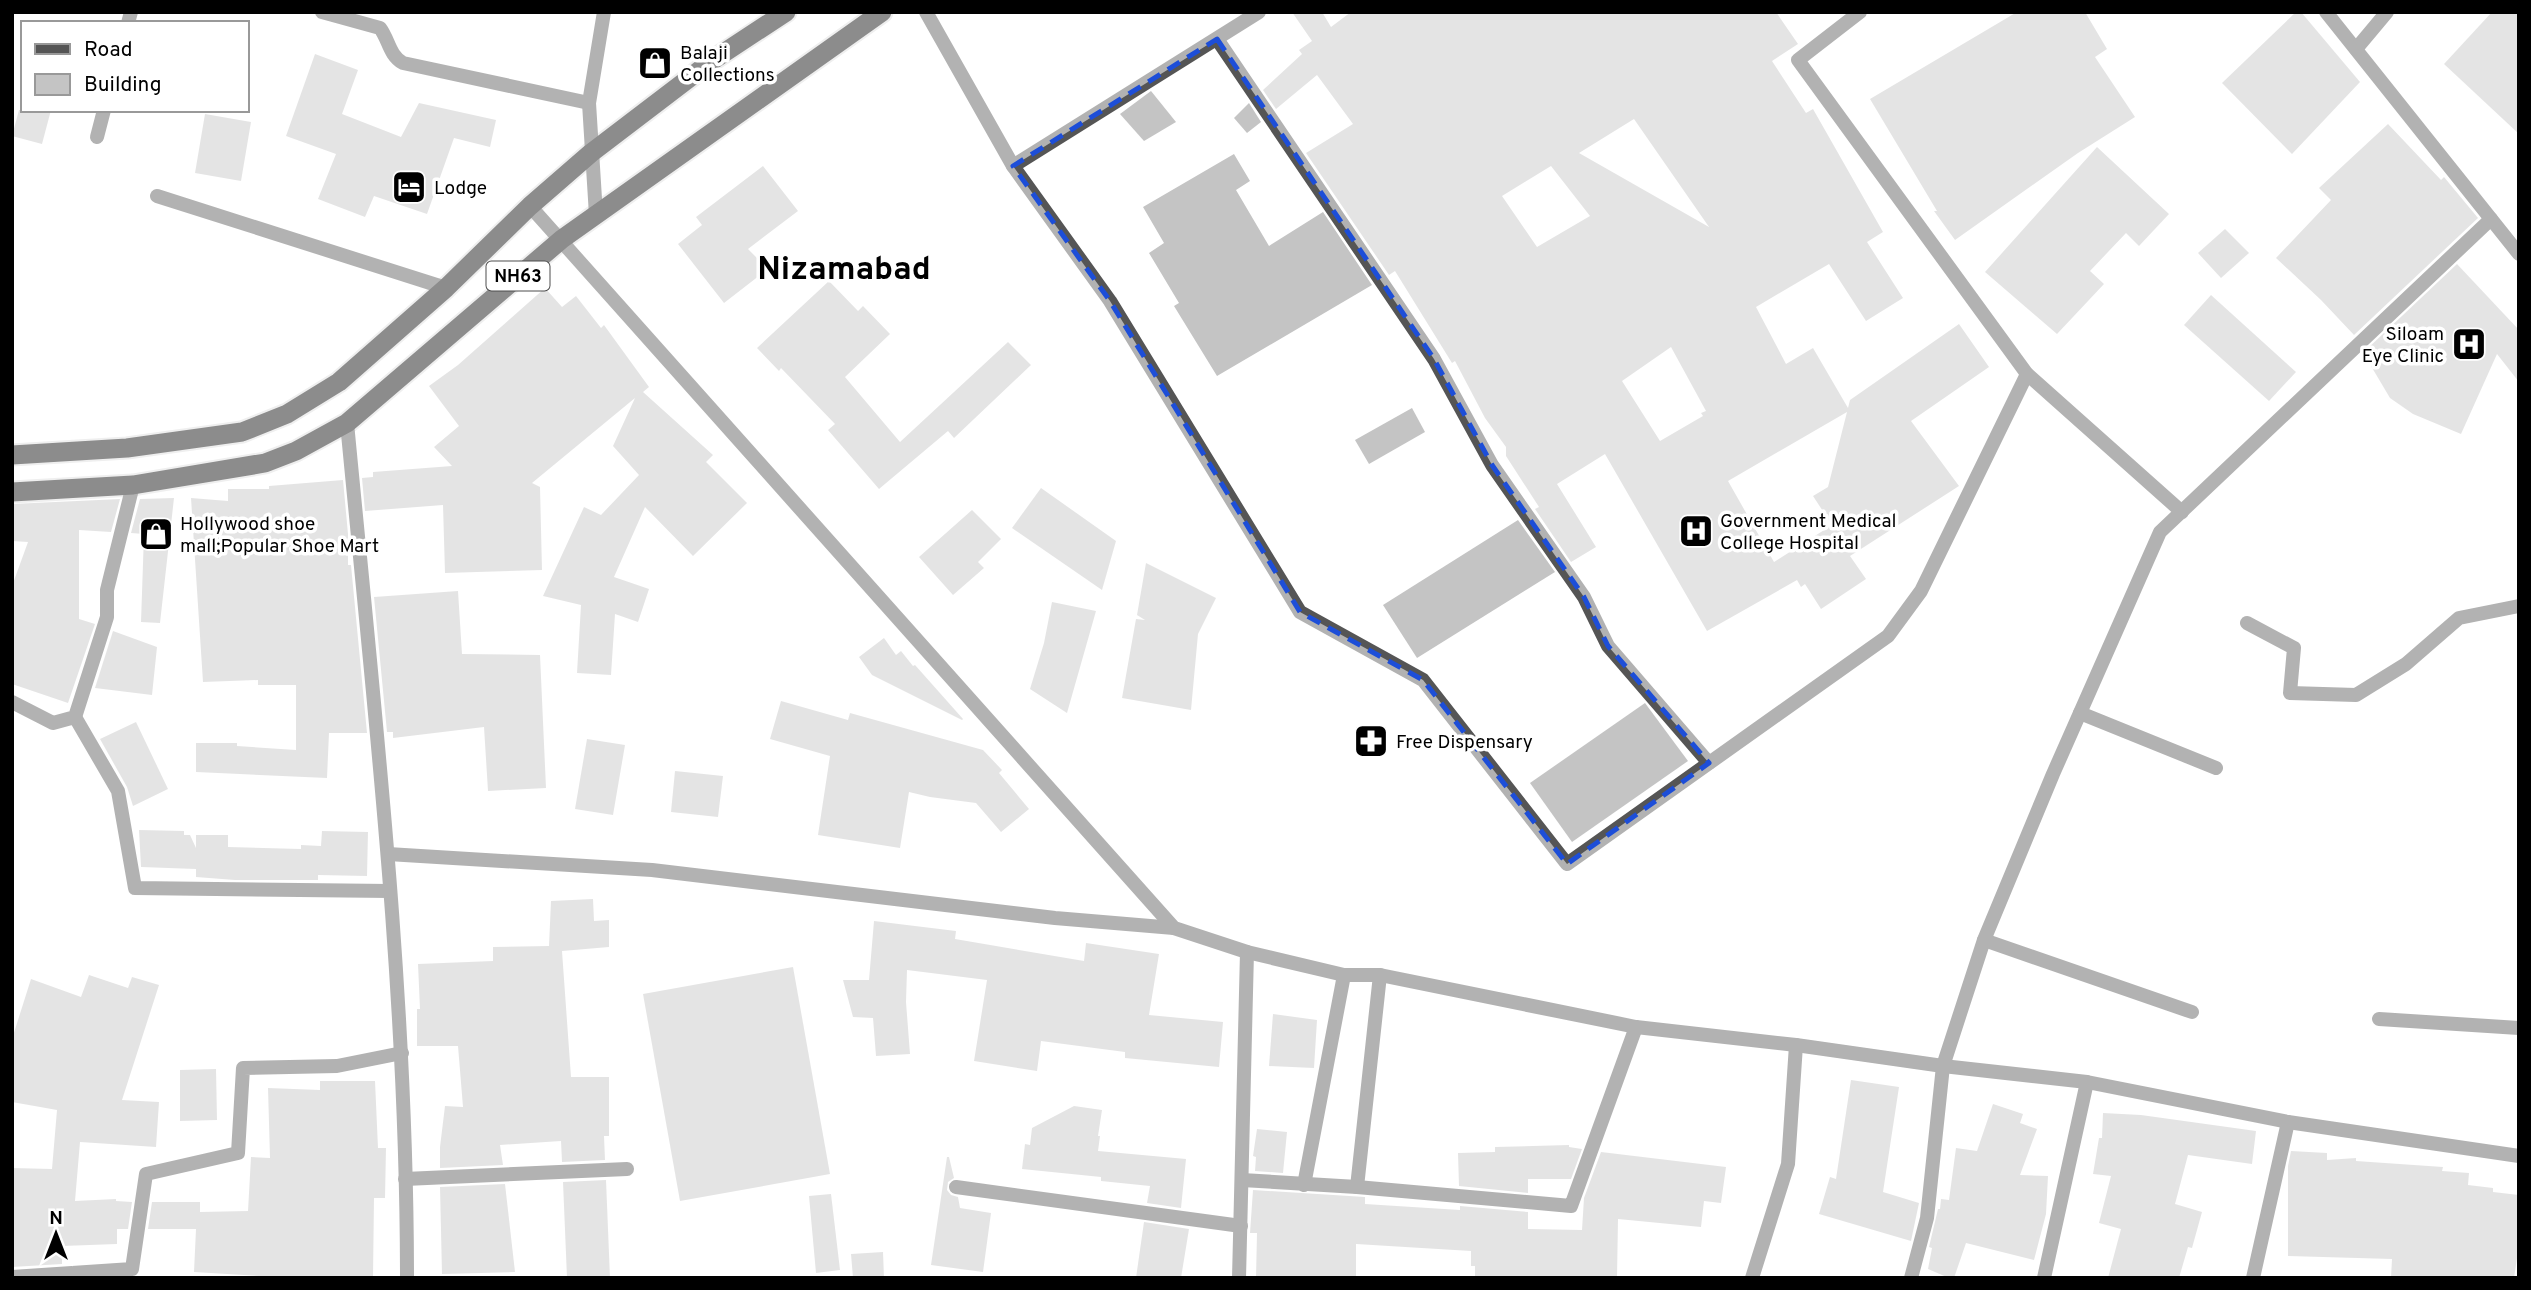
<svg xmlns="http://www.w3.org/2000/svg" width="2531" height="1290" viewBox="0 0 2531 1290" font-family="Overpass,sans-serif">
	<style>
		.building { fill: #c4c4c4; fill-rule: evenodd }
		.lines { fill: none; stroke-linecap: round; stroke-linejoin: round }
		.trunk-casing { stroke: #dbdbdb; stroke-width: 23 }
		.minor { stroke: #555; stroke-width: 14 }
		.tertiary { stroke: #555; stroke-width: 14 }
		.trunk { stroke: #000; stroke-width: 19 }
		.marked { fill: none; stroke: #1d4ed8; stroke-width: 5; stroke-dasharray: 14 9; stroke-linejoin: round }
		.labels { text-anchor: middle; stroke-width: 7; stroke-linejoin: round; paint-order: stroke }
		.shield { fill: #fff; stroke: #4c4c4c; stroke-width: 2 }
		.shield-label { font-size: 18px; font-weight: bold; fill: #000 }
		.poi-label { font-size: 19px; fill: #000; stroke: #fff; text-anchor: start }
		.town-label { font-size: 33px; font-weight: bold; fill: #000; stroke: #fff }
	</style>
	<rect width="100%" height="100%" fill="#fff"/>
	<g class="building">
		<path d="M1292,12h30l9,15 20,-15h425l22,32 -26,17 34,52 7,-4 70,123 -16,10 36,56 -37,23 -37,-57 -73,43 30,57 27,-16 35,60 2,-8 109,-76 30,43 -78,54 48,65 -109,70 16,23 -45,30 -16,-25 -4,3 -4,-7 -90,51 -102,-177 -48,30 39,63 -25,15 -36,-53 4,-2 -33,-51v-9l-21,-29 -30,-57 -3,2 -57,-92 -6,4 -83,-122 47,-29 -36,-49 -41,34 -13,-19 39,-36 -3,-4 13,-9zM1634,119l75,108 -130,-74zM1551,166l39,50 -53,31 -35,-51zM1671,347l35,64 -5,2 2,3 -43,25 -38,-60zM1847,412l-19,75 -15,9 19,29 -58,37 -46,-81z"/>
		<polygon points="2017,12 2085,12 2107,49 2095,57 2135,117 2078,153 1955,240 1934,211 1937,211 1870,99"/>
		<polygon points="2296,12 2301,12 2360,82 2292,154 2222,83"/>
		<polygon points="2492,12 2519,12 2519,134 2444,64"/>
		<polygon points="315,54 358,70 342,114 401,137 419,103 496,120 490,147 454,138 427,214 374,196 365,217 318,199 336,154 286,136"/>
		<polygon points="1151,91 1176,122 1144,141 1120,114"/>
		<polygon points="1249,103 1261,122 1247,133 1234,118"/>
		<polygon points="19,110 51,110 42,144 12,136"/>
		<polygon points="205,114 251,122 241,181 195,173"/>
		<polygon points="2388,124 2441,180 2444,177 2478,218 2354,335 2321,300 2276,258 2331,200 2319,188"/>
		<polygon points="2097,147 2169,214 2139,246 2126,233 2090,271 2104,284 2057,334 1985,272"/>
		<polygon points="1234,154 1250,181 1236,190 1269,246 1323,212 1372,285 1217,376 1174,306 1179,303 1149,253 1164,243 1143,207"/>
		<polygon points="763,166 798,211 748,249 768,269 724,303 678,244 702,225 696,217"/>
		<polygon points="2225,229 2249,253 2221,278 2198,253"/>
		<polygon points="2457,264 2519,330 2519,382 2497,354 2461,434 2413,414 2390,398 2371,366 2377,360 2367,349"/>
		<polygon points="829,281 858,311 863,306 890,334 845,377 900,442 1008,342 1031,365 954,438 948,431 879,489 828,430 835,424 781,368 779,371 757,348"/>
		<polygon points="545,288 562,307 576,296 601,328 604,325 649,387 643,392 713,455 706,462 747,503 693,556 645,507 614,577 649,589 638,622 615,614 611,675 577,673 581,605 543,596 584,507 601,515 639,475 613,446 635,398 532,483 540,487 542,570 445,573 443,505 365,511 362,478 373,477 373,472 452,466 434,447 459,426 429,386 458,365"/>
		<polygon points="2211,295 2296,372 2269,401 2184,325"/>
		<polygon points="1412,408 1425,432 1369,464 1355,440"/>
		<polygon points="343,480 348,534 348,565 351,565 367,733 329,733 327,778 196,772 196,743 237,743 237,746 296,750 296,685 258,685 258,680 203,682 191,498 228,501 228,489 269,489 269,486"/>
		<polygon points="1041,488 1116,541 1102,590 1012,528"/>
		<polygon points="174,498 160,623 141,622 144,534 131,533 140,499"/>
		<polygon points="120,499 111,532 79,530 79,619 95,624 68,703 12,684 12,586 28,542 12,541 12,504"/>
		<polygon points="972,510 1001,539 978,562 984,568 953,595 919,557"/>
		<polygon points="1518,520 1555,572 1417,658 1383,605"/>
		<polygon points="1146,563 1216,598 1198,634 1191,710 1122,698 1136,619 1145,620 1137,615"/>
		<polygon points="458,591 462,654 540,655 546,788 488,791 484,727 393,738 393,732 387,732 374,597"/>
		<polygon points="1052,602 1096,611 1067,713 1030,689 1044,643"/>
		<polygon points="113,631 157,647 152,695 95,688"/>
		<polygon points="884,638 896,655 901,651 913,666 915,665 963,719 962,720 872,675 859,657"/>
		<polygon points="781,701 848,720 850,713 983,750 1002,770 999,773 1029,809 1001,832 976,803 930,797 909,792 900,848 818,835 830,756 770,739"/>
		<polygon points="1645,703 1688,761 1572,842 1530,783"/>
		<polygon points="136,722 168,789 133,806 127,787 100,739"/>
		<polygon points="587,739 625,745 613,815 575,809"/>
		<polygon points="675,771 723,776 718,817 671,812"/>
		<polygon points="139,830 184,831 184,835 190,835 196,848 196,835 228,835 228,847 301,849 301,845 321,846 322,831 368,832 367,876 318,875 318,880 235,880 196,877 196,869 141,867"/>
		<polygon points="593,899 594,921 609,920 609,947 562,951 571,1077 609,1077 609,1136 604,1136 605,1160 562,1162 561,1141 500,1145 503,1165 440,1168 440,1147 445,1106 463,1107 458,1046 417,1046 417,1009 420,1009 418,964 493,961 493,947 549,946 551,901"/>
		<polygon points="874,921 956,931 955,939 1084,961 1086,943 1159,954 1149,1015 1223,1022 1219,1067 1125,1058 1125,1052 1041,1041 1037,1071 974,1061 987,980 907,970 906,1002 910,1054 876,1056 873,1018 853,1017 843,980 869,980"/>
		<polygon points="793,967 830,1174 680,1201 643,994"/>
		<polygon points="89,975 128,988 132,977 159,985 122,1100 159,1102 156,1147 80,1142 75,1201 116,1199 116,1201 132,1202 128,1229 117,1229 117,1244 62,1246 62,1264 12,1267 12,1168 52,1169 57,1110 12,1102 12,1039 31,979 81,997"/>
		<polygon points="1273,1014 1317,1020 1314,1068 1269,1066"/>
		<polygon points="216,1069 217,1120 180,1121 180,1070"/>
		<polygon points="1851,1080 1899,1087 1883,1192 1919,1203 1911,1241 1819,1214 1830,1177 1836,1179"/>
		<polygon points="320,1081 375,1081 378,1148 386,1148 385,1198 374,1198 373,1278 259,1278 259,1276 194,1272 196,1229 148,1229 152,1202 200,1202 200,1212 248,1211 251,1157 270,1158 268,1088 320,1090"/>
		<polygon points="1993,1104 2023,1114 2020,1123 2037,1129 2020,1175 2048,1176 2046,1214 2034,1260 1966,1243 1954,1278 1949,1278 1928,1269 1932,1248 1929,1247 1938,1209 1940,1209 1941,1199 1949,1200 1956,1148 1977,1151"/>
		<polygon points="1074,1106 1102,1110 1098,1136 1100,1136 1098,1151 1186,1159 1181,1208 1147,1203 1150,1186 1101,1181 1101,1177 1022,1169 1025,1144 1030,1145 1032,1128"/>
		<polygon points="2103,1113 2141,1115 2256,1131 2252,1164 2188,1155 2175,1204 2202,1212 2192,1248 2188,1247 2179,1278 2108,1278 2121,1229 2099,1223 2111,1176 2093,1174 2099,1138 2102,1138"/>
		<polygon points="1257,1129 1287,1132 1283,1173 1255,1171 1256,1157 1253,1156"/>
		<polygon points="1569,1145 1569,1147 1582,1149 1571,1179 1528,1179 1528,1193 1459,1186 1458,1153 1495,1152 1495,1147"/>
		<polygon points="2291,1151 2327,1153 2327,1160 2356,1158 2356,1161 2443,1167 2442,1171 2469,1173 2468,1185 2493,1188 2493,1192 2519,1195 2519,1245 2514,1278 2391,1278 2392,1259 2288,1256 2288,1166"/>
		<polygon points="1601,1152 1726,1167 1721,1203 1704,1201 1701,1227 1618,1219 1617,1278 1475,1278 1475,1266 1471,1266 1471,1251 1356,1244 1356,1278 1256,1278 1257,1233 1250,1233 1253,1190 1365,1197 1365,1204 1460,1210 1460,1206 1528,1212 1528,1229 1582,1230 1584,1198"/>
		<polygon points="947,1157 949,1157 954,1178 948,1182 947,1190 951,1195 958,1197 960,1208 991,1213 983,1272 931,1265"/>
		<polygon points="606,1180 610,1278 567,1278 563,1182"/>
		<polygon points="505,1184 515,1272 442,1274 440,1187"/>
		<polygon points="831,1194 840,1270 816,1273 809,1196"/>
		<polygon points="1144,1222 1189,1229 1181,1278 1136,1278"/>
		<polygon points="883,1252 884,1278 853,1278 851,1254"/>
	</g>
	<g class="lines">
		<g class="trunk-casing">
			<g id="trunk">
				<polyline points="12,455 127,448 242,432 287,414 339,382 446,288 530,206 591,153 713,60 786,12"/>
				<polyline points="12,492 133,485 265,463 296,451 347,423 562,239 882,12"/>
			</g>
		</g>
		<g class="minor">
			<path d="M322,12l58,16c9,12 9,27 23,35l186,40"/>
			<polyline points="926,12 1013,166 1110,301 1300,612 1423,680 1567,864 1888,636 1921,591 2027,374 1798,60 1860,12"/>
			<polyline points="128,23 131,12"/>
			<polyline points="1217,39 1434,359 1492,465 1584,597 1608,646 1709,763"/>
			<polyline points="2356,49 2387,12"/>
			<polyline points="97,137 104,110"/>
			<polyline points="1013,166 1259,12"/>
			<polyline points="157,196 446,288"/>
			<polyline points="596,215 589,103 604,12"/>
			<polyline points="2027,374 2182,512"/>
			<path d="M347,423c27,284 60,569 60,855"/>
			<polyline points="2247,623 2294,648 2290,693 2356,695 2406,664 2459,618 2519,606"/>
			<polyline points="12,702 53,723 75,717 107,617 107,590 133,485"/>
			<polyline points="2080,713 2216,768"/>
			<polyline points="75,717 118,791 135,888 390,891"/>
			<polyline points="388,854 652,870 1055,918 1174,928"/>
			<polyline points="1984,940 2192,1012"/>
			<polyline points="2379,1019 2519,1028"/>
			<polyline points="405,1179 627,1169"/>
			<polyline points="1242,1180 1357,1187 1571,1206 1636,1027"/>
			<polyline points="1304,1185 1344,975"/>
			<polyline points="956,1187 1241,1226"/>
			<polyline points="1357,1187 1380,975"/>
			<polyline points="12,1277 132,1269 146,1174 238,1153 243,1068 337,1066 402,1053"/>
			<polyline points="1239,1278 1247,952"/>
			<polyline points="1752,1278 1788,1164 1796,1045"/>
			<polyline points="1911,1278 1927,1218 1943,1066 1984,940 2053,774 2160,532 2491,219"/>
			<polyline points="2044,1278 2087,1082"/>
			<polyline points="2253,1278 2288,1122"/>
		</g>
		<g class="tertiary">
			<polyline points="2326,12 2519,254"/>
			<polyline points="530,206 1174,928 1247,952 1344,975 1380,975 1636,1027 1796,1045 1943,1066 2087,1082 2288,1122 2519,1156"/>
		</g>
		<use href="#trunk" class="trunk"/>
	</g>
	<path d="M0 0H2531V1290H0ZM1217,39l217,320 58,106 92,132 24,49 101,117 -142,101 -144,-184 -123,-68 -190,-311 -97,-135z" fill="#fff" fill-opacity=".55" fill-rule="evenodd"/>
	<path class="marked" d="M1217,39l217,320 58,106 92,132 24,49 101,117 -142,101 -144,-184 -123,-68 -190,-311 -97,-135z"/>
	<defs>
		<g id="shop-square" transform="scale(1.75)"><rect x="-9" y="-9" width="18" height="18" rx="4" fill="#000" stroke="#fff"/><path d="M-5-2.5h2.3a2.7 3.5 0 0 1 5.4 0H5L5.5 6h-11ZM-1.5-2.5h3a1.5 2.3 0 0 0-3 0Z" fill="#fff"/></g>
		<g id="hotel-square" transform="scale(1.75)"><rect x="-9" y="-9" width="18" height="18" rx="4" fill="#000" stroke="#fff"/><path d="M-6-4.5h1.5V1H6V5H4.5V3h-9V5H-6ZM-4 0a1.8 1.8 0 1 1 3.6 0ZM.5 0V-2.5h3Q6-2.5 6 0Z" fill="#fff"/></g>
		<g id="hospital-square" transform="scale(1.75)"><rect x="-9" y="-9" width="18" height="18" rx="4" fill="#000" stroke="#fff"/><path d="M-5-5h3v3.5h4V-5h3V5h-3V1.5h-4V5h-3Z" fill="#fff"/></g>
		<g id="pharmacy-square" transform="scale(1.75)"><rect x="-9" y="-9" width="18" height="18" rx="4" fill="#000" stroke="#fff"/><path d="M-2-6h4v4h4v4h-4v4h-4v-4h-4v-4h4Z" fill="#fff"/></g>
	</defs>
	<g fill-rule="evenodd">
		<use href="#shop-square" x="655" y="63"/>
		<use href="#hotel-square" x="409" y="187"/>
		<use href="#hospital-square" x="2469" y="344"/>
		<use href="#hospital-square" x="1696" y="531"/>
		<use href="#shop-square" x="156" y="534"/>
		<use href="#pharmacy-square" x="1371" y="741"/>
	</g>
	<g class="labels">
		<rect class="shield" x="486.5" y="261.5" width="63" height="29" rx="5"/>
		<g class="shield-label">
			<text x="518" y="282">NH63</text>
		</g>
		<g class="poi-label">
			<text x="680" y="59">Balaji<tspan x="680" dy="22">Collections</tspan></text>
			<text x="434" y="194">Lodge</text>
			<text x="2444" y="340" text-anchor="end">Siloam<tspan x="2444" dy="22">Eye Clinic</tspan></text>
			<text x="1720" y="527">Government Medical<tspan x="1720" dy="22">College Hospital</tspan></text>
			<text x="180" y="530">Hollywood shoe<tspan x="180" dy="22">mall;Popular Shoe Mart</tspan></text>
			<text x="1396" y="748">Free Dispensary</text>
		</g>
		<g class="town-label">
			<text x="844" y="279">Nizamabad</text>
		</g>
	</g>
	<rect width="2531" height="1290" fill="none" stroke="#000000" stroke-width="28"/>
	<rect x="21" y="21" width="228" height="91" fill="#ffffff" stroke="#999999" stroke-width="2"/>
	<rect x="35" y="44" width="35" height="10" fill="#555555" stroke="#999999" stroke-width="2"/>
	<text x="84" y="56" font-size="21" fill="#000000">Road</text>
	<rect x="35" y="74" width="35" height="21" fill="#c4c4c4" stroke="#999999" stroke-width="2"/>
	<text x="84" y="91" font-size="21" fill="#000000">Building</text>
	<g transform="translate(56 1234)" stroke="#ffffff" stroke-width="5" paint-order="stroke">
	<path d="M0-5L12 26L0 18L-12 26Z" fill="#000000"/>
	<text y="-10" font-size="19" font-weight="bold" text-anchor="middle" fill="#000000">N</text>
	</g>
</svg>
